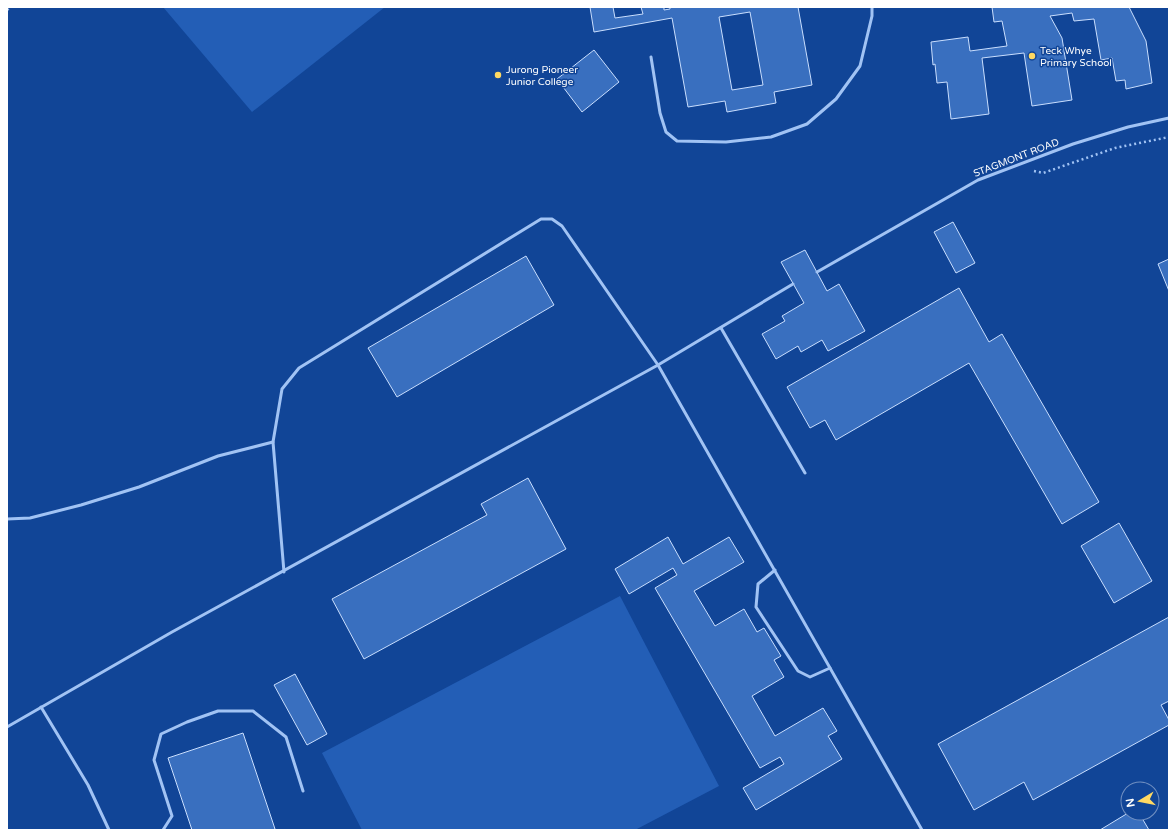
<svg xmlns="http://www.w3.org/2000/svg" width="1176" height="837" viewBox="0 0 1176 837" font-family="'Varela Round',sans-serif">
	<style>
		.green { fill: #235eb6 }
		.building { fill: #396fbf; stroke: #c9defe; fill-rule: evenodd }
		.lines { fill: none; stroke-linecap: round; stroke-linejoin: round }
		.path { stroke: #a1c3f4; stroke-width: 2.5; stroke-dasharray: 2 3; stroke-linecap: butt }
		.service { stroke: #a1c3f4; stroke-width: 3 }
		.poi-dot { fill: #ffd963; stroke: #114597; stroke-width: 1.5 }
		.labels { text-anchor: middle; stroke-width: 3; stroke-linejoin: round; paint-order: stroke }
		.poi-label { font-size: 10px; fill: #fff; stroke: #114597; text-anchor: start }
		.street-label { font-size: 10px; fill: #fff; stroke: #114597 }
	</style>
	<rect width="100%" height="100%" fill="#114597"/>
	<g class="green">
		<polygon points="163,7 385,7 252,112"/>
		<polygon points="620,596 719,786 635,830 362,830 322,753"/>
	</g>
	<g class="building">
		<path d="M590,7h23l2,11 28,-4 -2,-7h23v3l6,-1v-2h128l14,78 -38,7 2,11 -49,9 -2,-11 -37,6 -16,-89 -78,14zM750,12l13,73 -31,5 -13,-73z"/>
		<polygon points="992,7 1129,7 1146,41 1152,83 1126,89 1125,80 1116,81 1112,58 1101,60 1094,19 1074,21 1072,13 1050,16 1062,38 1072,100 1032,106 1024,53 982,58 989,114 951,119 947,82 937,83 935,64 933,65 931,42 968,37 970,51 1007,46 1002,21 994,22"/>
		<polygon points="594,50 619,82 582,112 557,79"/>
		<polygon points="953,222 975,263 956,273 934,232"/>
		<polygon points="805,250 827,291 839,284 865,331 828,351 822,340 801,352 798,346 776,359 762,334 785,321 782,316 804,303 781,262"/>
		<polygon points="526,256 554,305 397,397 368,348"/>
		<polygon points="1169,259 1169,291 1158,264"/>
		<polygon points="959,288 989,342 1002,334 1099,502 1062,524 969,363 836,440 825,420 810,428 787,387"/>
		<polygon points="528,478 566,549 364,659 332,599 487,515 481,504"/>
		<polygon points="1119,523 1152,581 1114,603 1081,546"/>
		<polygon points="668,537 683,564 729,537 744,562 694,591 715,626 744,609 757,632 764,628 781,656 774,660 784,677 752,696 775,736 823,708 837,731 828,736 842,759 756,810 743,788 784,764 780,757 760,768 655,588 677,575 673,568 629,594 615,569"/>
		<polygon points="1169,617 1169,701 1161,705 1169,720 1169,725 1033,800 1024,782 974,810 938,744"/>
		<polygon points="295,674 327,734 307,745 274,685"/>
		<polygon points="243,733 275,829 272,830 192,830 168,758"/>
		<polygon points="1128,813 1139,813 1149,830 1100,830"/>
	</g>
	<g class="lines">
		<g class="path">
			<polyline points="7,10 11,7"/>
			<polyline points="1034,171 1043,173 1115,148 1169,137"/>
		</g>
		<g class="service">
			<polyline points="651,57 660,113 666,132 677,141 726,142 771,137 807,124 836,99 860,66 872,16 872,7"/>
			<polyline points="817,272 978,180 1073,144 1128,127 1169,118"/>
			<polyline points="721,328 805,473"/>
			<polyline points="7,519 30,518 81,505 139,487 218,456 273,442"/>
			<polyline points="775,570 758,584 756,607 798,671 810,677 830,668"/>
			<polyline points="284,572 273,442 282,389 299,368 541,219 552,219 562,226 658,365 922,830"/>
			<polyline points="41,707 88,785 109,830"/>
			<polyline points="7,727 172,632 658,365 793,284"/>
			<polyline points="163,830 172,816 154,760 161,734 187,722 218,711 253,711 286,737 303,791"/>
		</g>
	</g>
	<g class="poi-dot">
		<circle cx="1032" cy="56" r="4"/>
		<circle cx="498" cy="75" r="4"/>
	</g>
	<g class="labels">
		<g class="poi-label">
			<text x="1040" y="54">Teck Whye<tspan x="1040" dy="12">Primary School</tspan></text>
			<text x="506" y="73">Jurong Pioneer<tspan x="506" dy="12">Junior College</tspan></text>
		</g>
		<g class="street-label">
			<text transform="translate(1016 157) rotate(-21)" y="4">STAGMONT ROAD</text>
		</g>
	</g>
	<rect width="1176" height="837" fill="none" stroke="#ffffff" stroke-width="16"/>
	<g transform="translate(1140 801) rotate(260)"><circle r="19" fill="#114597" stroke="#708fc1"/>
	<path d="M0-3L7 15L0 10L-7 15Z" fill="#ffd963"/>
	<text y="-6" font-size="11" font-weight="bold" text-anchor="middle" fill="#ffffff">N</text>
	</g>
</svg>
